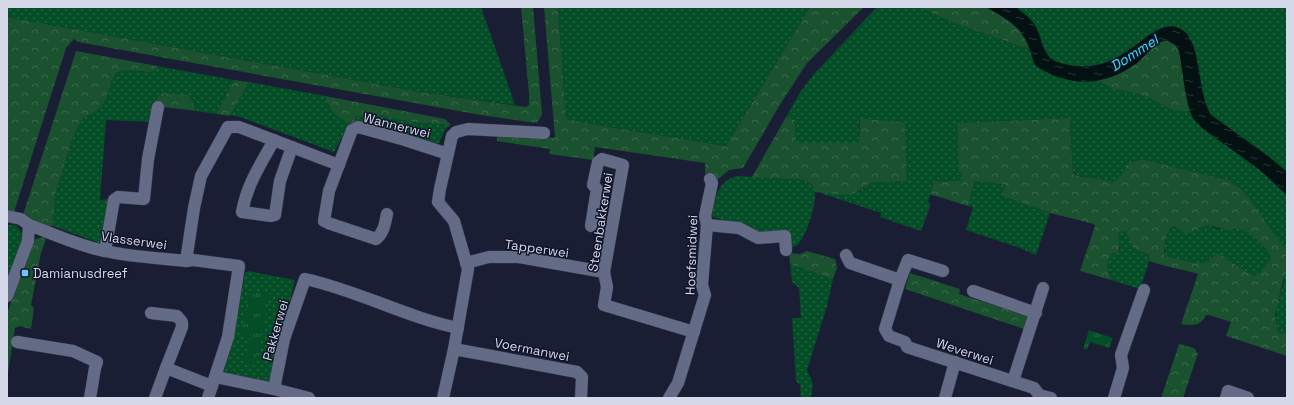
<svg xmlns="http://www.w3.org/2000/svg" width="1294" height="405" viewBox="0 0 1294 405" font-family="'Space Grotesk',sans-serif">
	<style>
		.grass { fill: url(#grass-dots) }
		.forest { fill: url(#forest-crowns); fill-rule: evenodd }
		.park { fill: url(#park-tufts) }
		.water { fill: url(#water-ripples) }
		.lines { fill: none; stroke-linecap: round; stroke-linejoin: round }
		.minor-casing { stroke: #37394c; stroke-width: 13 }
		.minor { stroke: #646b86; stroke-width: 12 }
		.poi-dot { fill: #6ec2f4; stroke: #10142a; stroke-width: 1.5 }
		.labels { text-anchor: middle; stroke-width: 3; stroke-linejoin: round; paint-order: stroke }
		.street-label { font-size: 13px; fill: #d5d9e9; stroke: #10142a }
		.poi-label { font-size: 13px; fill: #d5d9e9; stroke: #10142a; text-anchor: start }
		.water-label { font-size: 14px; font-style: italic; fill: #36e3f1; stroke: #10142a }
	</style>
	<defs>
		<pattern id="grass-dots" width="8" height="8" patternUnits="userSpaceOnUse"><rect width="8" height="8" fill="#034e26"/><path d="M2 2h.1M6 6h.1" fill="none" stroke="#276746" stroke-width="1.8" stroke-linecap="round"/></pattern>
		<pattern id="forest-crowns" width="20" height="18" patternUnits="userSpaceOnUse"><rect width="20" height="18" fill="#1a512e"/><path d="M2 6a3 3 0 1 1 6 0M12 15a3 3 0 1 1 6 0" fill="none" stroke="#3a694c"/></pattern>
		<pattern id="park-tufts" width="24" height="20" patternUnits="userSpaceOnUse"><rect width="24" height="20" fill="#034e26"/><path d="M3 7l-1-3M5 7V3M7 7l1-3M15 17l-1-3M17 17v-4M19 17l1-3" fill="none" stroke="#276746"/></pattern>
		<pattern id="water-ripples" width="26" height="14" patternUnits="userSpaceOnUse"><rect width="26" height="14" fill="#041113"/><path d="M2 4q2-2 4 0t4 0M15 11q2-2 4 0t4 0" fill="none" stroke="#283335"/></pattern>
	</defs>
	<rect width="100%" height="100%" fill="#191e34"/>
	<g class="grass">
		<polygon points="7,7 481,7 515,105 420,92 7,17"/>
		<polygon points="558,7 810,7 726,146 603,126 566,119"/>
		<path d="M877,7h41l41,18 70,24 6,16 19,11 35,6 9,-2 14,9 23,4 16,6 19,10 8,2h12l5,10 65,49 27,25v54l-6,-6 -35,-49 -6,-6 -12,-8 -87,-21c-18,3 -15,16 -29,24l-10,-4 -19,-2 -10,-4 -3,-55 -113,5 2,49h3v8l-28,2 -6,20 3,2 -10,27 -41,-14 1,-4 -60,-20v-1l38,-1 12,-8 36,-2 -2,-59 -46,-1v21l-2,1h-59l-2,-3 -1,-20 -9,-3 15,-26 13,-17z"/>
		<path d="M1015,7h272v165l-19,-16 -57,-41c-13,-21 -13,-52 -21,-76l-35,-8c-8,5 -14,11 -22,16 -19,15 -42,23 -65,18 -7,-2 -15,-3 -20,-9 -6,-9 -7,-21 -13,-31 -5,-7 -13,-13 -20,-18z"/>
		<polygon points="157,66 234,80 216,114 196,111 190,97 164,93 155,106 151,122 106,120 100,200 108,199 101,241 99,243 53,226 55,195 73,137 83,118 92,114 106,99 112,80 116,73 124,70 150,72 156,71"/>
		<path d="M249,82l76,14c5,16 10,19 24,28l-15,28 -94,-35 -8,-2 -2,1z"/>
		<polygon points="368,111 410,122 451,125 446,128 439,143 435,144 420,138 354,122 358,116 362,117"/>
		<path d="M737,176l68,4 4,2c3,3 6,7 6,11 1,11 -10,52 -22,54l-51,-21 -32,-10c4,-16 8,-36 27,-40z"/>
		<polygon points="975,181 1005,185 1002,196 1050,213 1036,255 1020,248 966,230 973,207 968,206"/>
		<polygon points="7,225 16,225 22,233 22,240 7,281"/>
		<path d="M1208,225c4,2 9,4 12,4 7,1 13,-3 20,-1 13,3 24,19 31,30l-12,16 -6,2 -26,-17 -14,-3 -9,7h-8l-32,-7c1,-10 1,-24 10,-30 4,1 5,4 9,4 10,3 16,-4 25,-5z"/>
		<path d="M1125,230l16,23 10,2 -11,34 -29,-9c-3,-9 -6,-19 1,-27l6,1 2,-5 -2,-6 1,-11z"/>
		<polygon points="790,264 833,279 827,306 807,370 813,384 811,398 801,398 800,385 796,381 792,318 801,318 799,288 792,282"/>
		<polygon points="248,271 295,280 271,384 223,374 233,337 245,273"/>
		<path d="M1287,275v59l-9,-2c-1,-10 -4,-19 -1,-29 3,-9 7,-17 7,-26z"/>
	</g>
	<g class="forest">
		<polygon points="521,7 533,7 542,114 539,120 536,123 481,115 78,42 74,39 66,48 14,212 7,212 7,17 420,92 526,107 529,105 529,94"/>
		<polygon points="544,7 558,7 566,119 603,126 726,146 810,7 864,7 807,63 781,103 743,168 729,170 716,181 705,180 705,163 595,147 593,160 549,154 550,149 497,141 497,130 554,138 555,137"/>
		<polygon points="918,7 986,7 1010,21 1020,31 1027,43 1029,49 959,25"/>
		<path d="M1167,40l9,6 3,5 11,60h-12l-8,-2 -19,-10 -16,-6 -23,-4 -14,-9c15,-3 27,-8 39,-18 10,-7 17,-19 30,-22z"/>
		<polygon points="76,51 157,66 156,71 150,72 124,70 116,73 112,80 106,99 100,108 92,114 83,118 73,137 55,195 53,226 40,226 23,215"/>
		<polygon points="234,80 249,82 230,116 216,114"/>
		<path d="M163,93l24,2 3,2 6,14 -41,-5c1,-6 2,-10 8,-13z"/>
		<path d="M325,96l110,21 10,2 6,6 -41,-3 -42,-10 -6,5 -5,-1 -3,6 -5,2c-14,-9 -19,-12 -24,-28z"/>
		<path d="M786,117l9,3 1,20 2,3h59l2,-1 1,-23 45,3 2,59 -36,2 -18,11 -9,1 -29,-3c-2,-6 -4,-10 -10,-12l-53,-3z"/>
		<path d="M1070,118l3,56 10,3 19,2 10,4 9,-8 8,-12 12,-4 87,21 12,8 6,6 35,49 6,6v26l-3,2 -9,37 3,18 9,2v22l-61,-20 5,-14 -22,-7h-3c-5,11 -14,11 -25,9l17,-50c-16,-5 -33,-7 -49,-13l1,-6c-24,-7 -14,-8 -25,-24l-6,1c-1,8 2,16 -1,22l-6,-1c-7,9 -4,18 -1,27l-31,-9 15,-45 -1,-2 -44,-11 -48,-17 3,-11 -30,-4 -7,25 -38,-12 4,-12 28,-2v-7l-3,-1 -2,-49zM1208,225l23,6 2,-3c17,0 31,17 38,30l-12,16 -6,2 -35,-23 -14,10h-8l-32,-7c1,-10 1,-25 10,-30 4,1 7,6 12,7 5,0 14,-7 22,-8z"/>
		<polygon points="43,237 46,239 41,253 31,305 34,308 31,329 20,326 15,328 7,379 7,314 31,244 35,239"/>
		<polygon points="807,251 835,259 837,268 833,279 790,264 789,253 800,254"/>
		<polygon points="910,273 960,289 959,294 1028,316 1024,329 905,289"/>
		<polygon points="1179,344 1194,348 1198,354 1197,356 1183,398 1161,398"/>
	</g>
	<g class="park">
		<polygon points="251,289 271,294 254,366 244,363 251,339 240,336"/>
		<polygon points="1089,330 1113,338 1109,348 1090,342 1087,350 1083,349"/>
	</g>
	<path class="water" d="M986,7h29l2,1c7,6 15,11 19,19 6,12 7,30 21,35 14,5 32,6 45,2 11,-3 21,-10 30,-16 15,-10 36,-34 55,-14 14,17 11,59 24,81l57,41 19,16v23l-27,-25 -58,-42c-2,-3 -5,-5 -7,-7 -10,-13 -12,-52 -16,-70 -3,-6 -9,-12 -17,-10 -10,3 -17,16 -25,22 -33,24 -69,25 -102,2 -3,-7 -4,-15 -7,-21 -8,-19 -26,-28 -42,-37z"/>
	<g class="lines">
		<g class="minor-casing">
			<g id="minor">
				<path d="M274,140c-13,24 -27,44 -32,72l29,4 4,-1 5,-34 12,-34"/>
				<path d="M387,214c-2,9 -3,19 -11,25l-48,-16 -4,-2 5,-30 23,-61 6,-3 47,13 43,14"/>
				<polyline points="7,216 21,219 29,225 28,241 7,296"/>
				<path d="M29,225c25,9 50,21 76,26 27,6 54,7 81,10l7,-1 46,6 -11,71 -20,61"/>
				<polyline points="707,225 739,228 758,238 785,236 786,250"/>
				<polyline points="591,226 597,189 593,185 598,162 602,159 623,165 604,272 607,287 604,305 694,332"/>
				<polyline points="105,251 114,200 118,197 144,199 148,159 158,107"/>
				<polyline points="846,255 850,263 900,280 885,329 889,336 905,342 907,347 1034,388 1039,395"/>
				<polyline points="186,261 194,208 201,176 228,127 239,127 339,165"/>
				<polyline points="466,263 489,257 519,257 604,272"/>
				<polyline points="900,280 908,260 943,271"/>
				<polyline points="973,291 1036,313"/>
				<polyline points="151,313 177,316 182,322 182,327 166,368 155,398"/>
				<polyline points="17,342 73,351 97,362 95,368 90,398"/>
				<polyline points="454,349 577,372 582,377 581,398"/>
				<polyline points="166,368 212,386"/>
				<polyline points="216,377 274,389 309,398"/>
				<polyline points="1013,381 1043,288"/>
				<path d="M274,389l10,-50 21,-60c52,11 100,38 153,49"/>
				<polyline points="1039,395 1051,398"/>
				<polyline points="443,398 454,349 468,269 454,221 438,202 440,189 452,136 456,132 468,129 544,133"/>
				<polyline points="669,398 678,383 705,295 702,285 707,225 705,216 712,183 710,179"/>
				<polyline points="945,398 955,362"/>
				<polyline points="1114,398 1123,368 1121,355 1144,290"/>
				<polyline points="1226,398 1228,391 1248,398"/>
			</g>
		</g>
		<use href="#minor" class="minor"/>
	</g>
	<rect class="poi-dot" x="21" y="269" width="8" height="8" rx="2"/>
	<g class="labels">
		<g class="street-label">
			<text transform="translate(397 125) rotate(14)" y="5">Wannerwei</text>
			<text transform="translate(600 222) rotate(-81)" y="5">Steenbakkerwei</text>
			<text transform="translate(134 240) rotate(8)" y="5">Vlasserwei</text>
			<text transform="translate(537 248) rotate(8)" y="5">Tapperwei</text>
			<text transform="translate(691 255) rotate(-88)" y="5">Hoefsmidwei</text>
			<text transform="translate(275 330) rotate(-74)" y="5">Pakkerwei</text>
			<text transform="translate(532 349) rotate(11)" y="5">Voermanwei</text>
			<text transform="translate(965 351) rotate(18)" y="5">Weverwei</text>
		</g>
		<g class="poi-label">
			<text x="33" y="278">Damianusdreef</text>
		</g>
		<g class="water-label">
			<text transform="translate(1134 53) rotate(-33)" y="5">Dommel</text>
		</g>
	</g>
	<rect width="1294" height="405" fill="none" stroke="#d5d9e9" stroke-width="16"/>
</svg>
